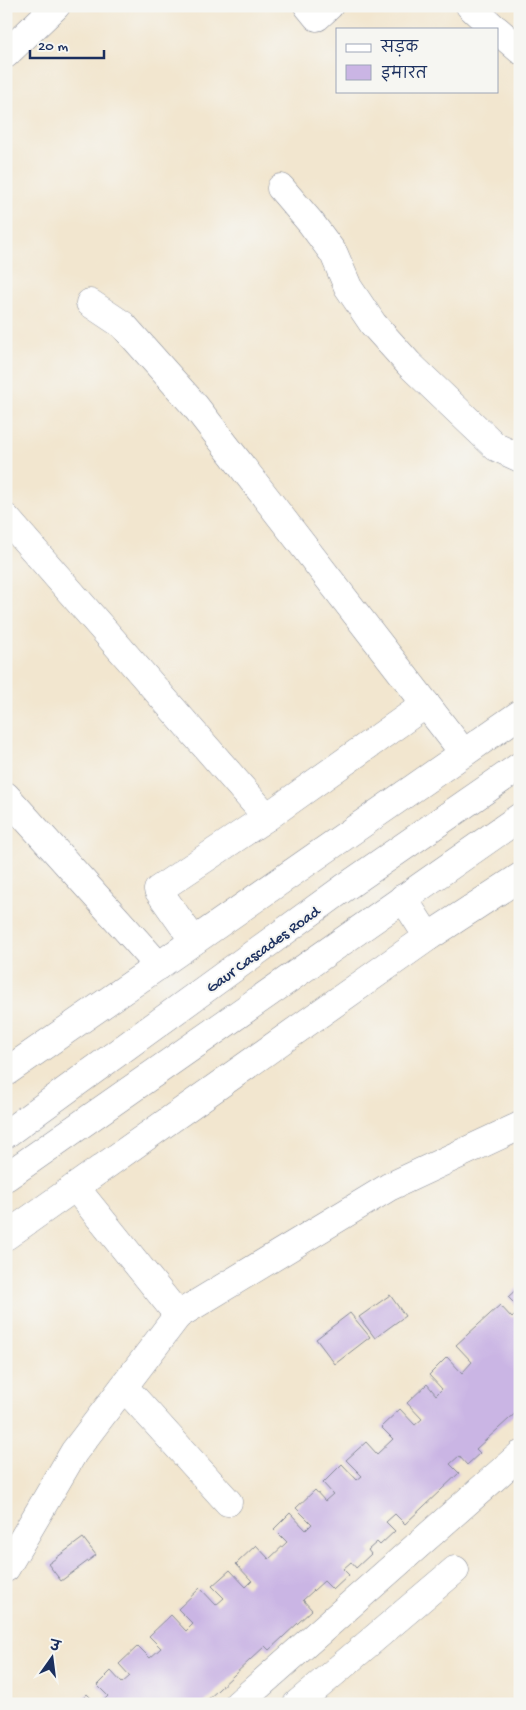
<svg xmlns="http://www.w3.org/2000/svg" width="526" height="1710" viewBox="0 0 526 1710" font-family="'Gochi Hand','Playpen Sans Deva',sans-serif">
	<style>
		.building { fill: #cab5e4 }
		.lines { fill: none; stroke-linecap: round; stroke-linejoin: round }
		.minor-casing { stroke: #868a96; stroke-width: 29 }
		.minor { stroke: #fff; stroke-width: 28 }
		.labels { text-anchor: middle; stroke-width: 4; stroke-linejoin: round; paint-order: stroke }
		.street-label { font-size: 16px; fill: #1b2f5e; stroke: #f6f6f2 }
	</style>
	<rect width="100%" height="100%" fill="#f6f6f2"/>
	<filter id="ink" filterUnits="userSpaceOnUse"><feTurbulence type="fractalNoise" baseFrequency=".02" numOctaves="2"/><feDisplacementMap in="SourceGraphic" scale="10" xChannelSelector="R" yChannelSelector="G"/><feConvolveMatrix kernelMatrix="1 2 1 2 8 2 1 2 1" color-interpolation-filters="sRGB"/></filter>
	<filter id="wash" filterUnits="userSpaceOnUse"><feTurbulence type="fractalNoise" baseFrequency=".0096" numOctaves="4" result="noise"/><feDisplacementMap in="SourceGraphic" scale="20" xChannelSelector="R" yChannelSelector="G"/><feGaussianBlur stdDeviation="1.12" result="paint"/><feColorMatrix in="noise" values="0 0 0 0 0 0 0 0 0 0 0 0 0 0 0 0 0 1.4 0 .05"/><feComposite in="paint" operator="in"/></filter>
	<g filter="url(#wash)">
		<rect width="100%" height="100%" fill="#f2e6cf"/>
		<g id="blocks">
			<g class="building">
				<polygon points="520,1286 520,1309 508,1297"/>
				<polygon points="390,1295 405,1316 375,1338 359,1317"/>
				<polygon points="500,1305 512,1318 520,1310 520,1409 476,1449 480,1453 467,1465 459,1456 450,1464 459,1473 405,1524 395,1514 386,1522 395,1531 380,1545 377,1542 368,1550 371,1554 356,1568 351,1562 343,1569 349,1575 333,1590 324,1581 303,1600 312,1610 269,1650 265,1646 203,1704 100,1704 108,1696 97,1685 111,1671 122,1683 130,1676 119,1664 138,1646 150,1658 161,1648 149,1636 171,1615 186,1631 193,1624 178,1609 200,1588 216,1605 224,1598 212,1586 230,1570 246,1587 252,1581 236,1564 256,1545 269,1559 287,1542 274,1529 290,1513 306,1530 312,1524 296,1508 315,1490 325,1501 333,1494 323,1483 342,1464 357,1480 362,1476 346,1460 366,1442 377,1454 393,1439 381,1427 400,1409 415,1425 422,1419 407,1403 427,1384 436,1395 442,1389 429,1375 447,1357 462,1373 472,1362 456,1345"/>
				<polygon points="350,1313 370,1337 335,1364 316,1339"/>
				<polygon points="83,1538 96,1555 61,1581 48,1564"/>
				<polygon points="87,1694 97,1704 77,1704"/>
			</g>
		</g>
	</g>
	<g filter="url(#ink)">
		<use href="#blocks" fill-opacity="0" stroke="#868a96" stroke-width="1"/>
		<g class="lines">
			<g class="minor-casing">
				<g id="minor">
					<polyline points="308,6 317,17 329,6"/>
					<polyline points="470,6 495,29"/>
					<polyline points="497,30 520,50"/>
					<polyline points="6,54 56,6"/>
					<polyline points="281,188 311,223 334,254 348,287 373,324 409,364 496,447 520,458"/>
					<polyline points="90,303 123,325 195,406 463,752"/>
					<polyline points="6,518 267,817"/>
					<polyline points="6,796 159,966"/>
					<polyline points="403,898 428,937"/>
					<polyline points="194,941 158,890 267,817 426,704"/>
					<polyline points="6,1072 520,714"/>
					<polyline points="6,1134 344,888 520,766"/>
					<polyline points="6,1177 520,817"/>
					<polyline points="75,1187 178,1315 389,1187 520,1126"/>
					<polyline points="6,1236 428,937 520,877"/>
					<polyline points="124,1387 228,1502"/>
					<polyline points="6,1568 74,1452 178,1315"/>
					<polyline points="238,1704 520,1455"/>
					<polyline points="297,1704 455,1570"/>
				</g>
			</g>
			<use href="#minor" class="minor"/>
		</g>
	</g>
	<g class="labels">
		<g class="street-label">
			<text transform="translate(262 948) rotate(-36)" y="6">Gaur Cascades Road</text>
		</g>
	</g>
	<rect width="526" height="1710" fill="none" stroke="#f6f6f2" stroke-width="25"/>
	<rect x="336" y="28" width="162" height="65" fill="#f6f6f2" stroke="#9ea6b7"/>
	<rect x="346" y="44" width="25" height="8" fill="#ffffff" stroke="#9ea6b7"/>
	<text x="381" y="52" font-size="15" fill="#1b2f5e">सड़क</text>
	<rect x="346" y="65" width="25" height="15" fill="#cab5e4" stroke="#9ea6b7"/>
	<text x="381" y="78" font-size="15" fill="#1b2f5e">इमारत</text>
	<g transform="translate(52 1658) rotate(14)" stroke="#f6f6f2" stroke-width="4" paint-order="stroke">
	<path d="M0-4L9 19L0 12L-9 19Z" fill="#1b2f5e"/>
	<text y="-8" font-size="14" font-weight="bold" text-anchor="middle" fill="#1b2f5e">उ</text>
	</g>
	<path d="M30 50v8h74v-8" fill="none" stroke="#1b2f5e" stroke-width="2.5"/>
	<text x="38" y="50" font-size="15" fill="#1b2f5e" stroke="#f6f6f2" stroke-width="4" paint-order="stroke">20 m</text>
</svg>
